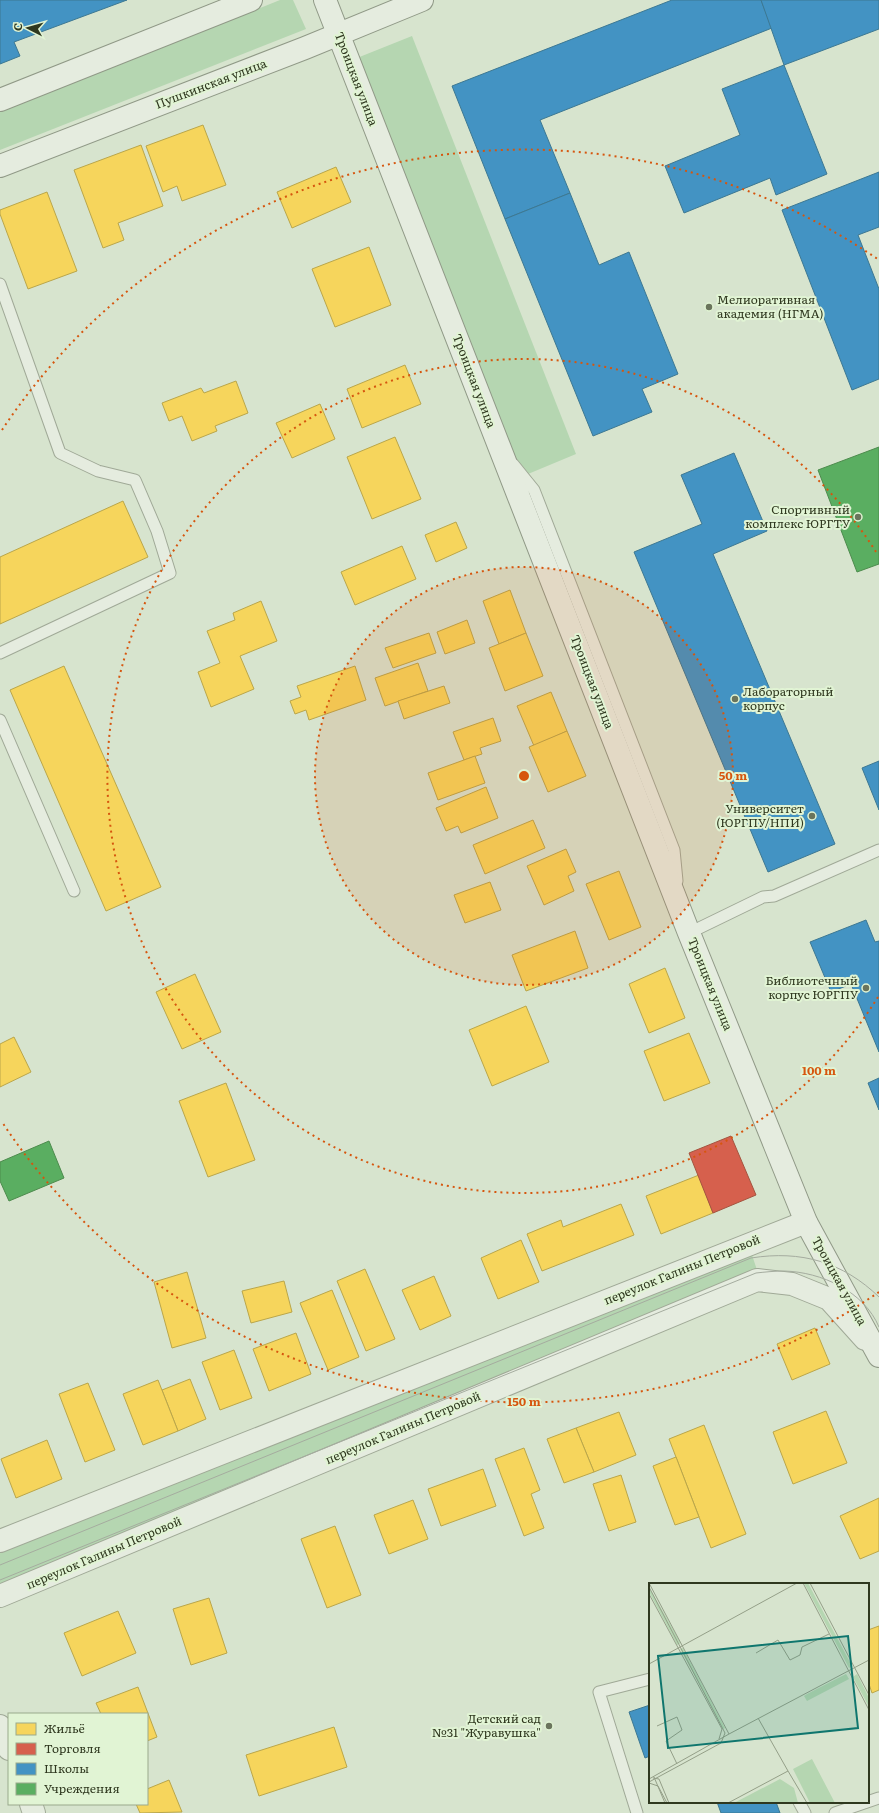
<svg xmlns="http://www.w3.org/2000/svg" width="879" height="1813" viewBox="0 0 879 1813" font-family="Literata,serif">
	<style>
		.green { fill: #b5d6b1 }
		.homes { fill: #f6d55c; stroke: #baa64a }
		.shops { fill: #d6604d; stroke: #a4543f }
		.schools { fill: #4393c3; stroke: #3d7892 }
		.public { fill: #5aae61; stroke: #4d8b4d }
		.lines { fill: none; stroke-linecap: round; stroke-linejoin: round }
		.lane-casing { stroke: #a0a997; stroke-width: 13 }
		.street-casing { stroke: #a0a997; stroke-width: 24 }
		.secondary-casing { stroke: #909987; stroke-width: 24 }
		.lane { stroke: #e5ecdf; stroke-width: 11 }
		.street { stroke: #e5ecdf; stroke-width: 22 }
		.secondary { stroke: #e5ecdf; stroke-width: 22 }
		.tram { stroke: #a5ac9f; stroke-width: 1 }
		.ring { fill: none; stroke: #d6560e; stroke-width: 2; stroke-dasharray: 2 4 }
		.poi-dot { fill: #6a745c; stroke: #e1f4d4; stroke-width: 1.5 }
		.labels { text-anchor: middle; stroke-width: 4; stroke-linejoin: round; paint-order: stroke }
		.street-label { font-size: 12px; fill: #2f381f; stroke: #e1f4d4 }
		.poi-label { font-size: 12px; fill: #2f381f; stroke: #e1f4d4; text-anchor: end }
		.inset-road { fill: none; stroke: #949f88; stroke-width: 1 }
		.view { fill: #0f766e; fill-opacity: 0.15; stroke: #0f766e; stroke-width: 2 }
		.inset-edge { fill: none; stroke: #2f381f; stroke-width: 2 }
		.centre { fill: #d6560e; stroke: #e1f4d4; stroke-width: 2 }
		.ring-label { font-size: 12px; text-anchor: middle; font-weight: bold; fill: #d6560e; stroke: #e1f4d4; stroke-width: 4; stroke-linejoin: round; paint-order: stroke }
	</style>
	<rect width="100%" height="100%" fill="#d7e4ce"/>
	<g class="green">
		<polygon points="280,0 293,0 306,29 0,150 0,112"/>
		<polygon points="412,36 576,454 528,474 507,451 357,58"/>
		<polygon points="751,1252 759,1276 0,1586 0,1553"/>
	</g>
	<g class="homes">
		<polygon points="203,125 226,185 182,201 177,186 163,192 146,146"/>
		<polygon points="141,145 163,206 118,223 124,240 103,248 74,170"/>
		<polygon points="336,167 351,202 292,228 277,192"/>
		<polygon points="47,192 77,271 28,289 0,214 0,210"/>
		<polygon points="369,247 391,305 335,327 312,269"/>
		<polygon points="405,365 421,404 362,428 347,389"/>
		<polygon points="236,381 248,413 215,426 217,431 192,441 182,416 169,421 162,403 201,388 204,393"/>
		<polygon points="320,404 335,439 292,458 276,423"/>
		<polygon points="395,437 421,499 372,519 347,457"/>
		<polygon points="123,501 148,557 0,624 0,557"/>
		<polygon points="456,522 467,548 436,562 425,535"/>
		<polygon points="402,546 416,579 355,605 341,572"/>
		<polygon points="510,590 526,633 499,644 483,601"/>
		<polygon points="261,601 277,641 240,656 254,689 211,707 198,672 220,663 207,631 235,620 233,613"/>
		<polygon points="467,620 475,643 445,654 437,632"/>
		<polygon points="429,633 436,653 393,668 385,648"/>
		<polygon points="526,633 543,676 505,691 489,648"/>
		<polygon points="418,663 428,691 385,706 375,678"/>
		<polygon points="64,666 161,887 106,911 10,690"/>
		<polygon points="355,666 366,700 309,720 306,710 295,714 290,701 301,697 297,686"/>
		<polygon points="444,686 450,703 404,719 398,701"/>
		<polygon points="551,692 567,731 534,746 517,706"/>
		<polygon points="493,718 501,741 480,748 482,754 464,760 453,732"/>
		<polygon points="567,731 586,776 548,792 529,747"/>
		<polygon points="475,756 485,783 438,800 428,773"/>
		<polygon points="486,787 498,818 461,833 458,826 446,831 436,808"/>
		<polygon points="533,820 545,848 485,874 473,845"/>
		<polygon points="566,849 576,872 568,876 574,891 544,905 527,866"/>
		<polygon points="619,871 641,927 609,940 586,884"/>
		<polygon points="490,882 501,910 465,923 454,895"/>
		<polygon points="575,931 588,968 526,991 512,955"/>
		<polygon points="665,968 685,1018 649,1033 629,984"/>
		<polygon points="195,974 221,1032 182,1049 156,992"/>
		<polygon points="526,1006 549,1062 492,1086 469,1030"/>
		<polygon points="689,1033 710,1083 664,1101 644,1051"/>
		<polygon points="14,1037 31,1072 0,1087 0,1044"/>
		<polygon points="226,1083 255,1160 208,1177 179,1101"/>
		<polygon points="699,1175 713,1213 661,1234 646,1196"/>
		<polygon points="621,1204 634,1235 542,1271 527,1234 561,1220 563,1227"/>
		<polygon points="521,1240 539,1282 498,1299 481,1258"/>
		<polygon points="365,1269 395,1339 366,1351 337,1281"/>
		<polygon points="187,1272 206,1338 172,1348 154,1282"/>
		<polygon points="434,1276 451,1316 420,1330 402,1290"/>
		<polygon points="284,1281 292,1312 251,1323 242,1291"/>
		<polygon points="332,1290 359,1357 328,1370 300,1303"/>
		<polygon points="815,1328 830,1364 792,1380 777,1344"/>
		<polygon points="296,1333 311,1374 269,1391 253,1349"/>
		<polygon points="234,1350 252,1398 220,1410 202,1362"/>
		<polygon points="190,1379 206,1419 178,1431 162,1390"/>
		<polygon points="158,1380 178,1431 143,1445 123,1394"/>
		<polygon points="88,1383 115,1450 85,1462 59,1394"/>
		<polygon points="826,1411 847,1463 793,1484 773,1432"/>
		<polygon points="619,1412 636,1455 594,1472 576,1428"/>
		<polygon points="704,1425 746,1534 711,1548 669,1439"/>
		<polygon points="576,1428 594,1472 564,1483 547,1439"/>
		<polygon points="47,1440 62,1479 16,1498 1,1459"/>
		<polygon points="524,1448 540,1490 531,1494 544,1528 524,1536 495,1459"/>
		<polygon points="676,1457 699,1517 675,1525 653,1466"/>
		<polygon points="483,1469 496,1506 441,1526 428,1489"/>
		<polygon points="621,1475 636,1522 609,1531 593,1484"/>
		<polygon points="879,1498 879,1551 860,1559 840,1516"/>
		<polygon points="413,1500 428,1539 389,1554 374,1515"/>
		<polygon points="335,1526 361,1595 327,1608 301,1539"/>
		<polygon points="209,1598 227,1653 191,1665 173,1609"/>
		<polygon points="118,1611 136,1653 82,1676 64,1633"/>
		<polygon points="879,1626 879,1690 872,1693 868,1681 868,1630"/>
		<polygon points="138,1687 157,1737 147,1741 147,1714 101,1714 96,1703"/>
		<polygon points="334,1727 347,1767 259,1796 246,1755"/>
		<polygon points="169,1780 182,1812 140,1813 136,1804 147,1804 147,1789"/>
	</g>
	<polygon class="shops" points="731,1136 756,1195 713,1213 689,1153"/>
	<g class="schools">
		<polygon points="0,0 127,0 14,42 20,56 0,64"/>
		<polygon points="672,0 761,0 772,28 540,120 570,193 505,219 452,86"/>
		<polygon points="761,0 879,0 879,29 784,65"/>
		<polygon points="784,65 827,174 776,195 770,178 684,213 665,166 740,135 722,89"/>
		<polygon points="879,172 879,227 858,235 879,289 879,379 852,390 782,210"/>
		<polygon points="570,193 599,265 629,252 678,374 642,389 652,412 593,436 505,219"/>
		<polygon points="734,453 767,531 713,554 835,844 768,872 634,552 702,524 681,475"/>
		<polygon points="879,761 879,810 862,768"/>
		<polygon points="866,920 875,942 879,941 879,1052 851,984 831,992 810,942"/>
		<polygon points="879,1078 879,1110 868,1083"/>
		<polygon points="650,1705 650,1756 645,1758 629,1712"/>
		<polygon points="717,1802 776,1802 780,1813 721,1813"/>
	</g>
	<g class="public">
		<polygon points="879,447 879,564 857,572 818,470"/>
		<polygon points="49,1141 64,1178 9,1201 0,1181 0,1162"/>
	</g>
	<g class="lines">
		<g class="lane-casing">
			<g id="lane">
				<polyline points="0,284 60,453 98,471 135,480 157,531 170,573 0,653"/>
				<polyline points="513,464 534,490 674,850 677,881"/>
				<polyline points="0,720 74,891"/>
				<polyline points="689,933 763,897 774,896 879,850"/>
				<polyline points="799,1802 805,1813"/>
				<polyline points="637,1813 599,1692 650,1679"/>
				<polyline points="835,1813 879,1798"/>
			</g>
		</g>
		<g class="street-casing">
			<g id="street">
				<polyline points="0,1541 806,1222"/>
				<polyline points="0,1596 757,1280 792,1284 829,1299 865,1339"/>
				<polyline points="0,1726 9,1749"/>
				<polyline points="31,1804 34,1813"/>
			</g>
		</g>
		<g class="secondary-casing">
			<g id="secondary">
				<polyline points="325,0 689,933 806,1222 879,1356"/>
				<polyline points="0,100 251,0"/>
				<polyline points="0,166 305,48 422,0"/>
			</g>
		</g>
		<use href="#lane" class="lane"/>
		<use href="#street" class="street"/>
		<use href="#secondary" class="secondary"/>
		<g class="tram">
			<path d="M0,1565l751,-307c50,-8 92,4 128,39"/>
			<path d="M0,1580l756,-307c9,-1 19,-2 28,-2 37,1 80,20 95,56"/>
		</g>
	</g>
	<circle cx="524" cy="776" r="209" fill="#d6560e" fill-opacity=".12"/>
	<g class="ring">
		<circle cx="524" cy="776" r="209"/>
		<path d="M878 997A417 417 0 1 1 878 555"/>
		<path d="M879 1292A626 626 0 0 1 2 1122M2 430A626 626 0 0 1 879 260"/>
	</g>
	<g class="poi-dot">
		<circle cx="709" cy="307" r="4"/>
		<circle cx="858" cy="517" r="4"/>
		<circle cx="735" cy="699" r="4"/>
		<circle cx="812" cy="816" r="4"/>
		<circle cx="866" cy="988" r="4"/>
		<circle cx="549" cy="1726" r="4"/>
	</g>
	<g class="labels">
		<g class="street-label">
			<text transform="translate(356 79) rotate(69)" y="4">Троицкая улица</text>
			<text transform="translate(211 84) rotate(-21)" y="4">Пушкинская улица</text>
			<text transform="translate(474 381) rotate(69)" y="4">Троицкая улица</text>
			<text transform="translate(592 682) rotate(69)" y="4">Троицкая улица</text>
			<text transform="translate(710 984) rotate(68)" y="4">Троицкая улица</text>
			<text transform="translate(682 1270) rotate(-22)" y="4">переулок Галины Петровой</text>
			<text transform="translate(839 1281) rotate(61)" y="4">Троицкая улица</text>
			<text transform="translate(403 1428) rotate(-23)" y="4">переулок Галины Петровой</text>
			<text transform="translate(104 1553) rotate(-23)" y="4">переулок Галины Петровой</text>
		</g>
		<g class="poi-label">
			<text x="717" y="304" text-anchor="start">Мелиоративная<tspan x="717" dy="14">академия (НГМА)</tspan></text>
			<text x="850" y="514">Спортивный<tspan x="850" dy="14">комплекс ЮРГТУ</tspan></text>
			<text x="743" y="696" text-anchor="start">Лабораторный<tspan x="743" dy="14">корпус</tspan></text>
			<text x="804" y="813">Университет<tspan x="804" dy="14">(ЮРГПУ/НПИ)</tspan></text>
			<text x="858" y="985">Библиотечный<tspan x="858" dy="14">корпус ЮРГПУ</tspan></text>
			<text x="541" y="1723">Детский сад<tspan x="541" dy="14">№31 "Журавушка"</tspan></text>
		</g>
	</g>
	<g transform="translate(649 1583)">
		<rect width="220" height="220" fill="#d7e4ce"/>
		<path d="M155,0h4l44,83 -3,2zM0,4l32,56 -4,2 -28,-53zM34,65l42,80 -2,1 -43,-80zM197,91l3,5 -42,22 -3,-5 3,-2zM208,91l12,24v9l-16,-30zM163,176l23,44h-25l-17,-34zM131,196l14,9 4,15h-64z" fill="#b5d6b1"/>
		<path class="inset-road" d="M0,0l80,151M154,0l66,127M161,0l59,112M0,4l76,146 -4,10 -72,39M0,11l73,135 -3,10M107,70l22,-13 12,20 10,-5 2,-8 27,-13M0,81l148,-81M109,135l30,53M8,143l20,-9 5,13 -16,11 11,23M5,194l11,26M4,195l6,1 10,24M0,196l80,-45 140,-74M0,200l9,3 9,17M79,220l60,-32 19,32"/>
		<path class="view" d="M199,53l10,92 -190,20 -10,-92z"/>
		<rect width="220" height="220" class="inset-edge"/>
	</g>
	<circle cx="524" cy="776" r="6" class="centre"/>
	<g class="ring-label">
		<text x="733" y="780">50 m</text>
		<text x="819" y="1075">100 m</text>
		<text x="524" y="1406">150 m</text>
	</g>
	<rect x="8" y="1713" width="140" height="92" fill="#e1f4d4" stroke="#9aa98c"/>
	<rect x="16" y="1723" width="20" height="12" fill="#f6d55c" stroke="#9aa98c"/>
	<text x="44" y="1733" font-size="12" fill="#2f381f">Жильё</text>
	<rect x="16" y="1743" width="20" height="12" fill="#d6604d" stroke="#9aa98c"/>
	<text x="44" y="1753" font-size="12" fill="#2f381f">Торговля</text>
	<rect x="16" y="1763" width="20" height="12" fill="#4393c3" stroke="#9aa98c"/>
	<text x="44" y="1773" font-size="12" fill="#2f381f">Школы</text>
	<rect x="16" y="1783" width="20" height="12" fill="#5aae61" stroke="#9aa98c"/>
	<text x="44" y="1793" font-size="12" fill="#2f381f">Учреждения</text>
	<g transform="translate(28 28) rotate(276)" stroke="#e1f4d4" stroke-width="3" paint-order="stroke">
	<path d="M0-3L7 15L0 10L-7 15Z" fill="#2f381f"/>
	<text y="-6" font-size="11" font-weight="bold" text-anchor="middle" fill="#2f381f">С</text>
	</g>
</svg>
